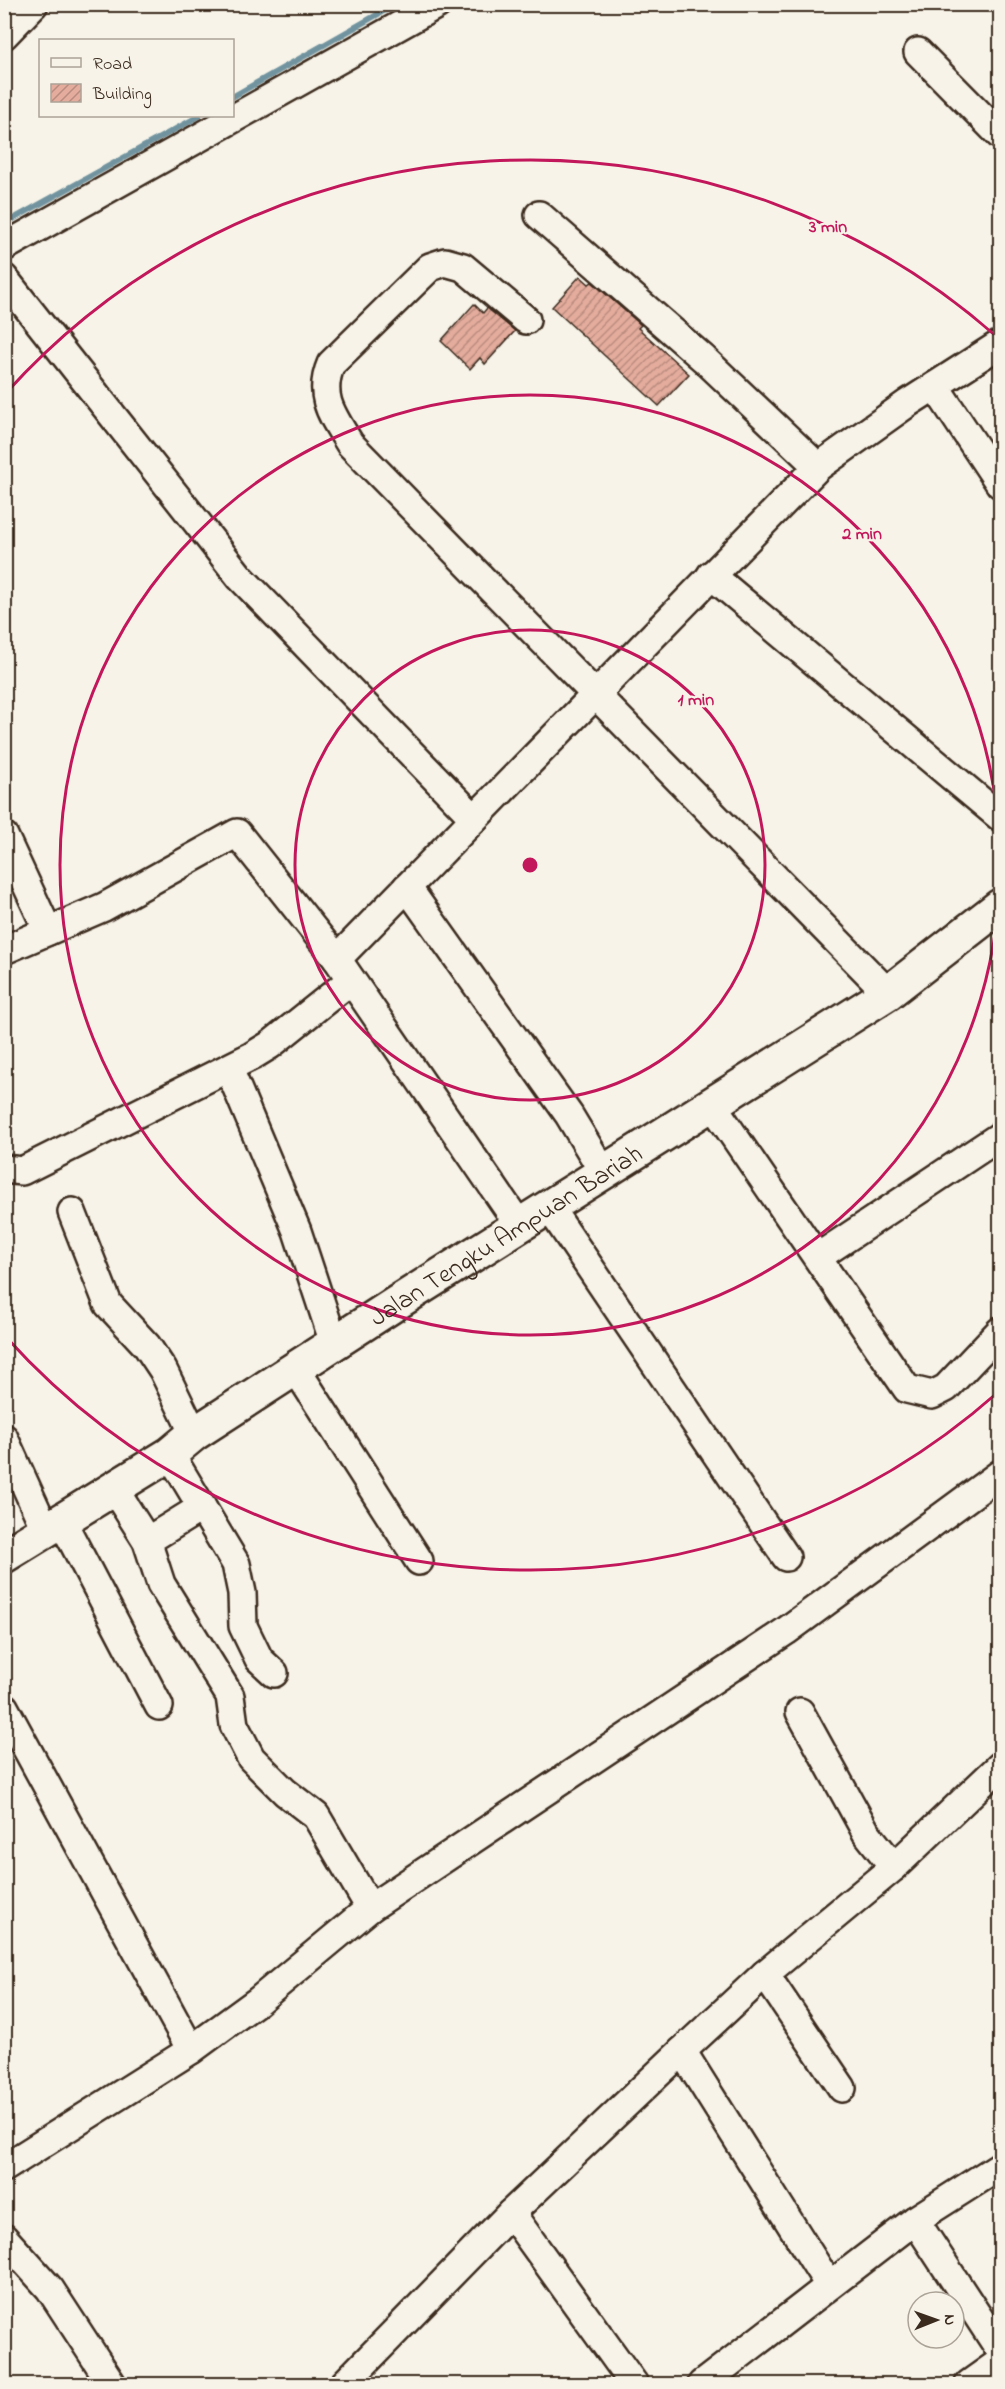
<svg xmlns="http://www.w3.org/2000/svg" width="1005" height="2389" viewBox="0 0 1005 2389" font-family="'Indie Flower',sans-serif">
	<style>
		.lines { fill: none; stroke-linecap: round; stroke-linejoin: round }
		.stream { stroke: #70939f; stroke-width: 6 }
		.building { fill: url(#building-hatch); stroke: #3b2a1e; stroke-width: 1.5 }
		.minor-casing { stroke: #3b2a1e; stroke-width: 32 }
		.major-casing { stroke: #3b2a1e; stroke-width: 38 }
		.minor { stroke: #f7f3e8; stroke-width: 27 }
		.major { stroke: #f7f3e8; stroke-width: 33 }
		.ring { fill: none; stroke: #c2185b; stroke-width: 3 }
		.labels { text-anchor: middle; stroke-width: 4.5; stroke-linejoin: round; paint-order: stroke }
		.street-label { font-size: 26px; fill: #3b2a1e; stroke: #f7f3e8 }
		.centre { fill: #c2185b; stroke: #f7f3e8; stroke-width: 3 }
		.ring-label { font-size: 18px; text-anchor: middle; font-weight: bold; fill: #c2185b; stroke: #f7f3e8; stroke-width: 4.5; stroke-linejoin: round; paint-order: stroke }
	</style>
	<defs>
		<pattern id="building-hatch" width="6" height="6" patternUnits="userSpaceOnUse" patternTransform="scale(1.5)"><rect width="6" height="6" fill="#e4ac9d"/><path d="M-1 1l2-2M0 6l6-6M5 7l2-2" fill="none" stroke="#ba8c7f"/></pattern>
	</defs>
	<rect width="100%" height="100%" fill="#f7f3e8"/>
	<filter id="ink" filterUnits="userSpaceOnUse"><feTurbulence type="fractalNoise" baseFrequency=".0167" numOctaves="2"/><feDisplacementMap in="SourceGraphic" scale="12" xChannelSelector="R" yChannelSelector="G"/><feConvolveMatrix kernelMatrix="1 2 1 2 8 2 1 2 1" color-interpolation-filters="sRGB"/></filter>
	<g filter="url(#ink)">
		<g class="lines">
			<g class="stream">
				<polyline points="232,97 396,4"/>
				<polyline points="4,224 199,116"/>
			</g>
		</g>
		<g class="building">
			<polygon points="580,276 589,284 592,282 641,325 638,328 689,374 659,406 552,307"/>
			<polygon points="474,304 483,313 487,308 515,331 485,364 480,358 470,369 441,341"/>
		</g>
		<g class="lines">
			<g class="minor-casing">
				<g id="minor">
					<polyline points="4,35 34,4"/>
					<polyline points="918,52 1000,135"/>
					<polyline points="539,215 704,359 818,467"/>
					<polyline points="4,247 438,4"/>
					<polyline points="4,278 240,577 474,818"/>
					<path d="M526,320l-63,-53 -18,-5 -15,5 -99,97c-14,33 2,52 19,80l538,549"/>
					<polyline points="935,386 1000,484"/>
					<polyline points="711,575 1000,817"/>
					<polyline points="4,836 48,931"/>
					<polyline points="407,887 569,1115 604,1173"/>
					<polyline points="4,950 104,907 237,833 337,959 520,1226"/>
					<polyline points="337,959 818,467 908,403 1000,344"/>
					<polyline points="229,1069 297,1231 334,1343"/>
					<polyline points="712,1104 907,1389 932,1395 946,1388 1000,1331"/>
					<polyline points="4,1169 22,1171 252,1056 270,1045 351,980"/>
					<polyline points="549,1207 786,1557"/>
					<polyline points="72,1212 108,1304 147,1346 163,1370 194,1434"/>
					<polyline points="818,1257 1000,1136"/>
					<polyline points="296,1369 419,1561"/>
					<polyline points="4,1438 46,1531"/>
					<polyline points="170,1454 236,1564 242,1593 243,1626 259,1659 274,1673"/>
					<polyline points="114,1489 147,1541 161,1584 230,1696 234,1725 251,1758 285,1792 316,1816 370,1908"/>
					<polyline points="62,1521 159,1706"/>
					<polyline points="147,1541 202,1507"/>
					<polyline points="4,1707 191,2050"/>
					<polyline points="800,1712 866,1832 894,1867"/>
					<polyline points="765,1974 842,2088"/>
					<polyline points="682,2051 829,2285"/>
					<polyline points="4,2168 191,2050 258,2001 370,1908 786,1631 1000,1474"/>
					<polyline points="511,2213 634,2384"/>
					<polyline points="915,2220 1000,2350"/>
					<polyline points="4,2238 50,2289 112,2384"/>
					<polyline points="344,2384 511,2213 682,2051 765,1974 894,1867 1000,1766"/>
					<polyline points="702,2384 915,2220 1000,2166"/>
					<polyline points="969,2384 1000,2362"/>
				</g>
			</g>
			<g class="major-casing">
				<g id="major">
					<path id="s1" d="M4,1556l166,-102 24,-20 204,-132 490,-309 112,-87"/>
				</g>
			</g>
			<use href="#minor" class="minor"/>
			<use href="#major" class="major"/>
		</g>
	</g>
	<g class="ring">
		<circle cx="530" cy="865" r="235"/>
		<circle cx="530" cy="865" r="470"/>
		<path d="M997 1393A705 705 0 0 1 6 1337M6 393A705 705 0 0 1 997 337"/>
	</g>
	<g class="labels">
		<g class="street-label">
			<text dy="9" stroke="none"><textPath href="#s1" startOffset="596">Jalan Tengku Ampuan Bariah</textPath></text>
		</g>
	</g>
	<circle cx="530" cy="865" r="9" class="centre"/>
	<g class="ring-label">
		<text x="828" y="232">3 min</text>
		<text x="862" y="539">2 min</text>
		<text x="696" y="705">1 min</text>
	</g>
	<rect width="1005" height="2389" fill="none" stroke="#f7f3e8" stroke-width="24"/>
	<rect x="12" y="12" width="981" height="2365" fill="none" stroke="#3b2a1e" stroke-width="2" filter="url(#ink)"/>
	<rect x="39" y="39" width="195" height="78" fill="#f7f3e8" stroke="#aca397" stroke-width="1.5"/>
	<rect x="51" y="58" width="30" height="9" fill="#f7f3e8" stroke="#aca397" stroke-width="1.5"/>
	<text x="93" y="69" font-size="18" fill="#3b2a1e">Road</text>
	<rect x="51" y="84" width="30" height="18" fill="url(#building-hatch)" stroke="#aca397" stroke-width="1.5"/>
	<text x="93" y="99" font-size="18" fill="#3b2a1e">Building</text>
	<g transform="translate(936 2320) rotate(89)"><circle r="28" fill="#f7f3e8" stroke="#aca397" stroke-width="1.5"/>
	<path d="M0-4.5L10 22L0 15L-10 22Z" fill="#3b2a1e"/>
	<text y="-9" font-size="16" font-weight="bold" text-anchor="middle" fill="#3b2a1e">N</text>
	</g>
</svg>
